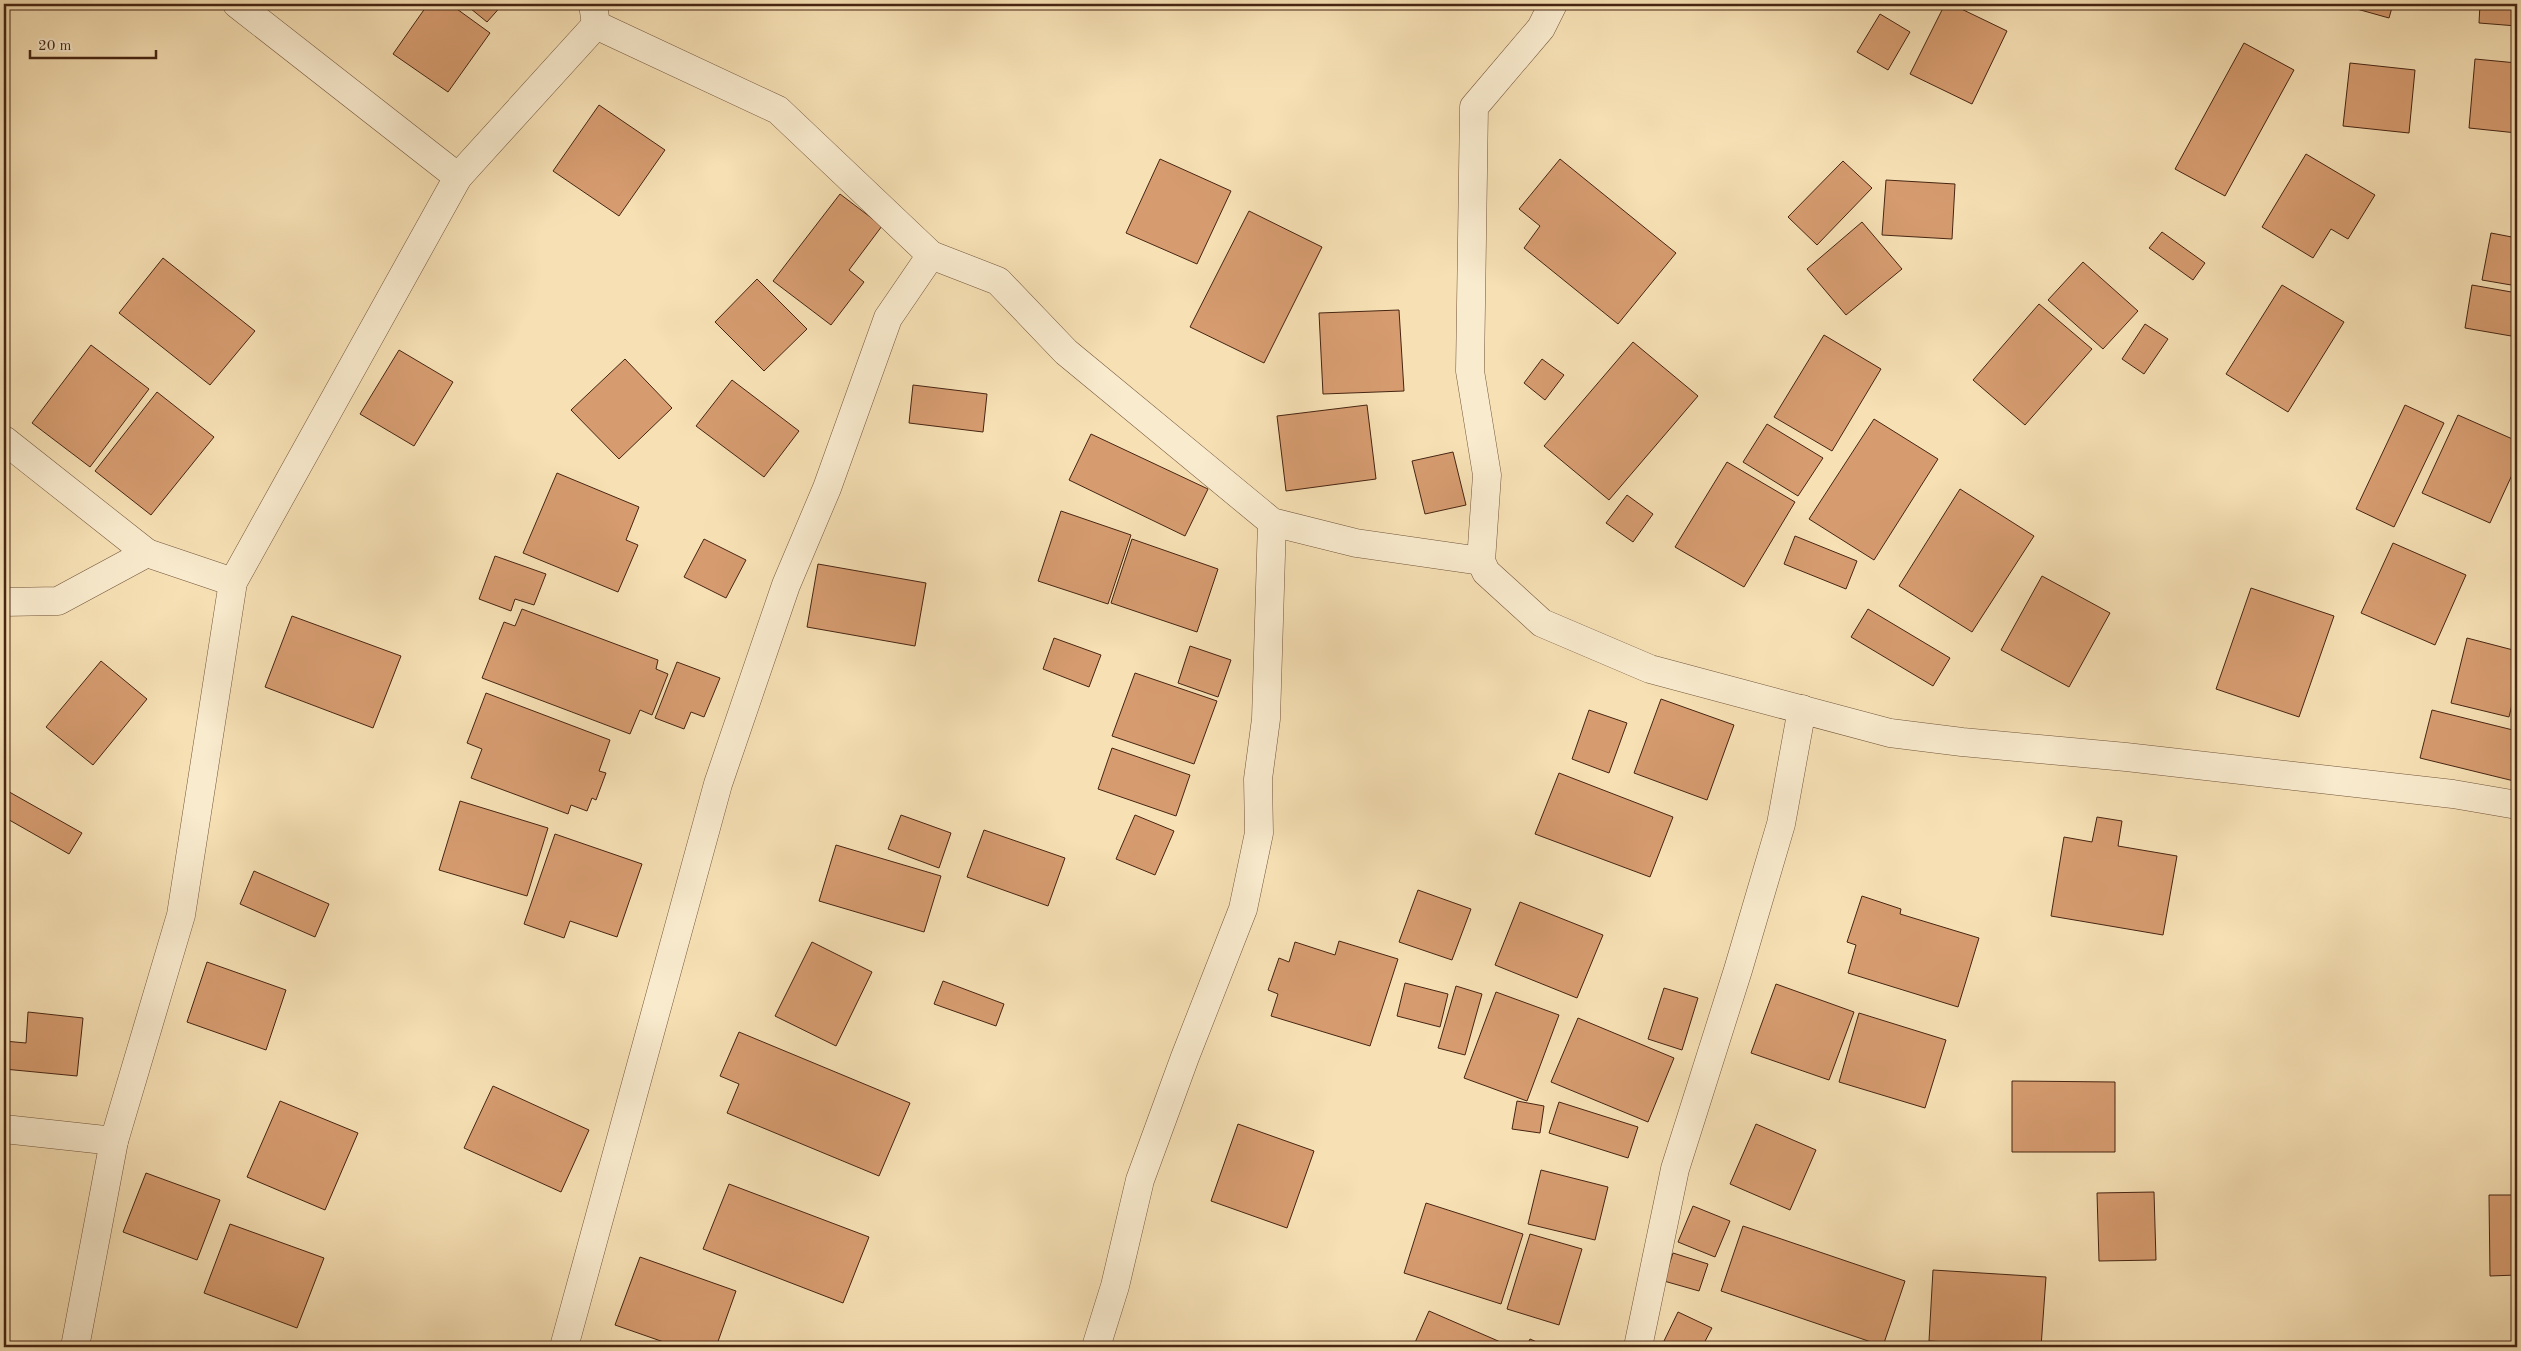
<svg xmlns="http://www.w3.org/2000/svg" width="2521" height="1351" viewBox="0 0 2521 1351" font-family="'Old Standard TT',serif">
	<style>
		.building { fill: #d69c70; stroke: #472512 }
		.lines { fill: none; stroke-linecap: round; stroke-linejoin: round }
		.minor-casing { stroke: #73543a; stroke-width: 29 }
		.minor { stroke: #f9ebce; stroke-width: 28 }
	</style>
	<rect width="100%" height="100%" fill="#f6e0b4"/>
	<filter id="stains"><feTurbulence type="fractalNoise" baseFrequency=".004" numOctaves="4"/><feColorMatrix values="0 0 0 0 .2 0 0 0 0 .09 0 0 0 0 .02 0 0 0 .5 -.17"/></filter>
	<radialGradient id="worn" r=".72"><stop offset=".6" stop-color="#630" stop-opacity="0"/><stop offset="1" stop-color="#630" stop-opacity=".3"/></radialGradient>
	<g class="building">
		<polygon points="428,4 450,4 490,33 448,92 393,54"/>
		<polygon points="465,4 503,4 487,22"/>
		<polygon points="1945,4 1951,4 2007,31 1972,104 1910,74"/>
		<polygon points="2339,4 2393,4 2389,18"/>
		<polygon points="2480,4 2517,4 2517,26 2479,23"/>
		<polygon points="1880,14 1910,32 1888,70 1857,52"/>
		<polygon points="2244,43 2294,70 2225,196 2175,169"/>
		<polygon points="2475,59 2517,63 2517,133 2469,128"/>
		<polygon points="2350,63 2415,70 2409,133 2343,126"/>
		<polygon points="599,105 665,150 619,216 553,171"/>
		<polygon points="2306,154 2375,195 2348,239 2331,229 2313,258 2262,227"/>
		<polygon points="1160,159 1231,191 1197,264 1126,233"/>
		<polygon points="1560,159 1676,253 1618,324 1524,248 1540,226 1519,209"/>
		<polygon points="1843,161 1872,188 1817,245 1788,217"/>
		<polygon points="1886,180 1955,184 1952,239 1882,235"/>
		<polygon points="840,194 882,226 849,270 864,282 831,325 773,281"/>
		<polygon points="1249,211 1322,247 1264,363 1190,327"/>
		<polygon points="1862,222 1902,269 1846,315 1807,269"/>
		<polygon points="2162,232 2205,263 2193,280 2149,248"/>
		<polygon points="2491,233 2517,238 2517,286 2482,280"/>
		<polygon points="163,258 255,331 210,385 119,313"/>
		<polygon points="2083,262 2138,311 2103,349 2048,300"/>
		<polygon points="757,279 807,329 764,371 715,322"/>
		<polygon points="2282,285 2344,322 2288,412 2226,374"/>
		<polygon points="2472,285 2517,293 2517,337 2465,328"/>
		<polygon points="2039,304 2092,349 2025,425 1973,380"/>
		<polygon points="1399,310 1404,391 1323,394 1319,313"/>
		<polygon points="2145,324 2168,339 2144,374 2122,359"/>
		<polygon points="1824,335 1881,369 1832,451 1774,417"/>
		<polygon points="1633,342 1698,396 1609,500 1544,446"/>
		<polygon points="91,345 149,389 90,467 32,423"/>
		<polygon points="399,350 453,382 414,446 360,414"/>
		<polygon points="625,359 672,408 619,459 571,410"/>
		<polygon points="1542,359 1564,375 1545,400 1524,383"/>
		<polygon points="732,380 799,431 764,477 696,426"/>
		<polygon points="913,385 987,394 983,432 909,423"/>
		<polygon points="157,392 214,437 151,515 95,471"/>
		<polygon points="1367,405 1376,479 1286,491 1277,416"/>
		<polygon points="2405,405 2444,423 2394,527 2356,509"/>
		<polygon points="2458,415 2517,441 2517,464 2490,523 2422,493"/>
		<polygon points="1874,419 1938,459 1874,560 1809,519"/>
		<polygon points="1767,424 1823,458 1798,496 1743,462"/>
		<polygon points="1091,434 1208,489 1185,536 1069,480"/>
		<polygon points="1453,452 1466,505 1425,514 1412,461"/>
		<polygon points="1727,462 1795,502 1744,587 1675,547"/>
		<polygon points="557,473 639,507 626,540 638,545 618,592 523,553"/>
		<polygon points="1960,489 2034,536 1972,632 1899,586"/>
		<polygon points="1627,495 1653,514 1633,542 1606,523"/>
		<polygon points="1061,511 1131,535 1108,604 1038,581"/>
		<polygon points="1795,536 1857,561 1846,589 1784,564"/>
		<polygon points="704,539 746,560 726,598 684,577"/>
		<polygon points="1132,539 1218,569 1197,632 1111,603"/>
		<polygon points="2393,543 2466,575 2435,645 2361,613"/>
		<polygon points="495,556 546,574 534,605 515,599 511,611 479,599"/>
		<polygon points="818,564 926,583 915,646 807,627"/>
		<polygon points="2042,576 2110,613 2069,687 2001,650"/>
		<polygon points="2251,588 2334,616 2299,717 2216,689"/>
		<polygon points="522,609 658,660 656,669 668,674 652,715 640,710 630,734 482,678 504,622 515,626"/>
		<polygon points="1868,609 1950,658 1933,686 1851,637"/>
		<polygon points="292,616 401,656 373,728 265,687"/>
		<polygon points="1054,638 1101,655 1089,687 1043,669"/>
		<polygon points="2467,638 2517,651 2517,684 2509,717 2451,703"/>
		<polygon points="1190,646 1231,660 1218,697 1178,683"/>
		<polygon points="101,661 147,699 93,765 46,727"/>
		<polygon points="677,662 720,678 704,717 691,712 684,729 655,718"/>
		<polygon points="1135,673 1217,701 1194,764 1112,736"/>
		<polygon points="486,693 610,740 599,771 606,773 596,800 592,798 587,811 571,805 568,814 471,778 482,749 467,743"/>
		<polygon points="1661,699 1734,725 1707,800 1634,773"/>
		<polygon points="1589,710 1627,723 1609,773 1572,759"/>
		<polygon points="2432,710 2517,731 2517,768 2514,781 2420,758"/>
		<polygon points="1112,748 1190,775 1176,816 1098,789"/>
		<polygon points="1559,773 1673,817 1650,877 1535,834"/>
		<polygon points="4,789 82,833 69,854 4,817"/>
		<polygon points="460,801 548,828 527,896 439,870"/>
		<polygon points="901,815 951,833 939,868 888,849"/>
		<polygon points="1135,815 1174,831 1155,875 1116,859"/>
		<polygon points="2097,817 2122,821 2118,846 2177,856 2163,935 2051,916 2064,837 2092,842"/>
		<polygon points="984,830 1065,858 1048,906 967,877"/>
		<polygon points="555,834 642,864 617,937 570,921 564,938 524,924"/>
		<polygon points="836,845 941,876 924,932 819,901"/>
		<polygon points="254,871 329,904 315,937 240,904"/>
		<polygon points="1418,890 1471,909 1452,960 1399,942"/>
		<polygon points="1862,896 1901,909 1900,914 1979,938 1958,1007 1848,973 1856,945 1847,942"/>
		<polygon points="1520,902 1603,935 1577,998 1495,965"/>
		<polygon points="1339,941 1398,959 1370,1046 1271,1016 1278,994 1268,990 1279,958 1289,962 1295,942 1335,955"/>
		<polygon points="812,942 872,972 836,1046 775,1016"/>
		<polygon points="207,962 286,990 266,1050 187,1022"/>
		<polygon points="943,981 1004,1004 996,1026 934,1004"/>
		<polygon points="1405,983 1448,994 1440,1027 1397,1016"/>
		<polygon points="1776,984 1854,1012 1829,1080 1751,1053"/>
		<polygon points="1456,986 1482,994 1465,1055 1438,1048"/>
		<polygon points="1664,988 1698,998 1682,1050 1648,1039"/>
		<polygon points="1496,992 1559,1015 1527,1101 1464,1078"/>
		<polygon points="28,1012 83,1018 77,1076 4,1069 4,1041 26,1043"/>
		<polygon points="1859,1013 1946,1040 1925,1108 1839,1082"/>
		<polygon points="1578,1018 1674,1058 1648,1122 1551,1082"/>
		<polygon points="739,1032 910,1103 879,1176 727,1113 739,1084 720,1076"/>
		<polygon points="2012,1081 2115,1082 2115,1152 2012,1152"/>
		<polygon points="493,1086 589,1130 561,1192 464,1148"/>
		<polygon points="280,1101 358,1133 325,1210 247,1177"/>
		<polygon points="1517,1101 1544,1106 1540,1133 1512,1129"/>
		<polygon points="1559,1102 1638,1127 1628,1158 1549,1133"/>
		<polygon points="1238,1124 1314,1151 1287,1228 1211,1201"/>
		<polygon points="1756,1124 1816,1150 1790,1210 1730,1184"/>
		<polygon points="1541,1170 1608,1187 1595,1240 1528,1224"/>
		<polygon points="146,1173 220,1200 197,1260 123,1232"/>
		<polygon points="729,1184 869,1237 843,1303 703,1249"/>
		<polygon points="2154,1192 2156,1260 2099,1261 2097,1193"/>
		<polygon points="2489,1195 2517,1195 2517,1275 2490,1276"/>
		<polygon points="1426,1203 1523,1234 1501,1304 1404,1273"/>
		<polygon points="1693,1206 1730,1221 1715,1257 1678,1242"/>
		<polygon points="230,1224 324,1258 297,1328 204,1293"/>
		<polygon points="1743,1226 1905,1281 1883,1346 1721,1291"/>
		<polygon points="1530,1234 1582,1249 1559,1325 1507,1309"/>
		<polygon points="1673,1253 1708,1264 1699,1291 1664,1281"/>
		<polygon points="640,1257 736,1291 716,1347 678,1347 615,1325"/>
		<polygon points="4,1265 9,1266 4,1313"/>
		<polygon points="1933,1270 2046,1277 2041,1347 1929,1341"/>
		<polygon points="1429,1311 1512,1347 1413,1347"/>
		<polygon points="1678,1312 1712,1328 1702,1347 1676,1347 1664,1341"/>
		<polygon points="1530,1339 1548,1347 1526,1347"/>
	</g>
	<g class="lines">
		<g class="minor-casing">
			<g id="minor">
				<polyline points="237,4 458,177"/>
				<polyline points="593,4 596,25 778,110 931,255"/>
				<polyline points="1553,4 1541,28 1474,107 1470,371 1487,475 1481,561 1486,572 1542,623 1650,669 1890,733 1962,742 2126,757 2453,794 2517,805"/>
				<polyline points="4,440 147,553"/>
				<polyline points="4,602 58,601 147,553 233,582"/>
				<polyline points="4,1129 114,1141"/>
				<polyline points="75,1347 114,1141 181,915 233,582 458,177 596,25"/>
				<polyline points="564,1347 718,784 786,585 827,488 888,318 931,255 998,281 1066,352 1272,522 1356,543 1481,561"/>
				<polyline points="1096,1347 1115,1286 1140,1180 1185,1057 1243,909 1259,833 1258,779 1266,719 1272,522"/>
				<polyline points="1638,1347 1675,1169 1738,970 1781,824 1802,709"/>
			</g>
		</g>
		<use href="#minor" class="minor"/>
	</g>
	<rect width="2521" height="1351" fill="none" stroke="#f6e0b4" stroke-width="20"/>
	<rect x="5" y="5" width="2511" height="1341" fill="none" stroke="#472512" stroke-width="2.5"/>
	<rect x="10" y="10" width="2501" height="1331" fill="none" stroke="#472512"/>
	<path d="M30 50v8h126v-8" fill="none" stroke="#472512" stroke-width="2.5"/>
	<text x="38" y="50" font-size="15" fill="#472512" stroke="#f9ebce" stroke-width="4" paint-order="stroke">20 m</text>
	<rect width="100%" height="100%" filter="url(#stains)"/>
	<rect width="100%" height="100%" fill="url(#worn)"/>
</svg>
